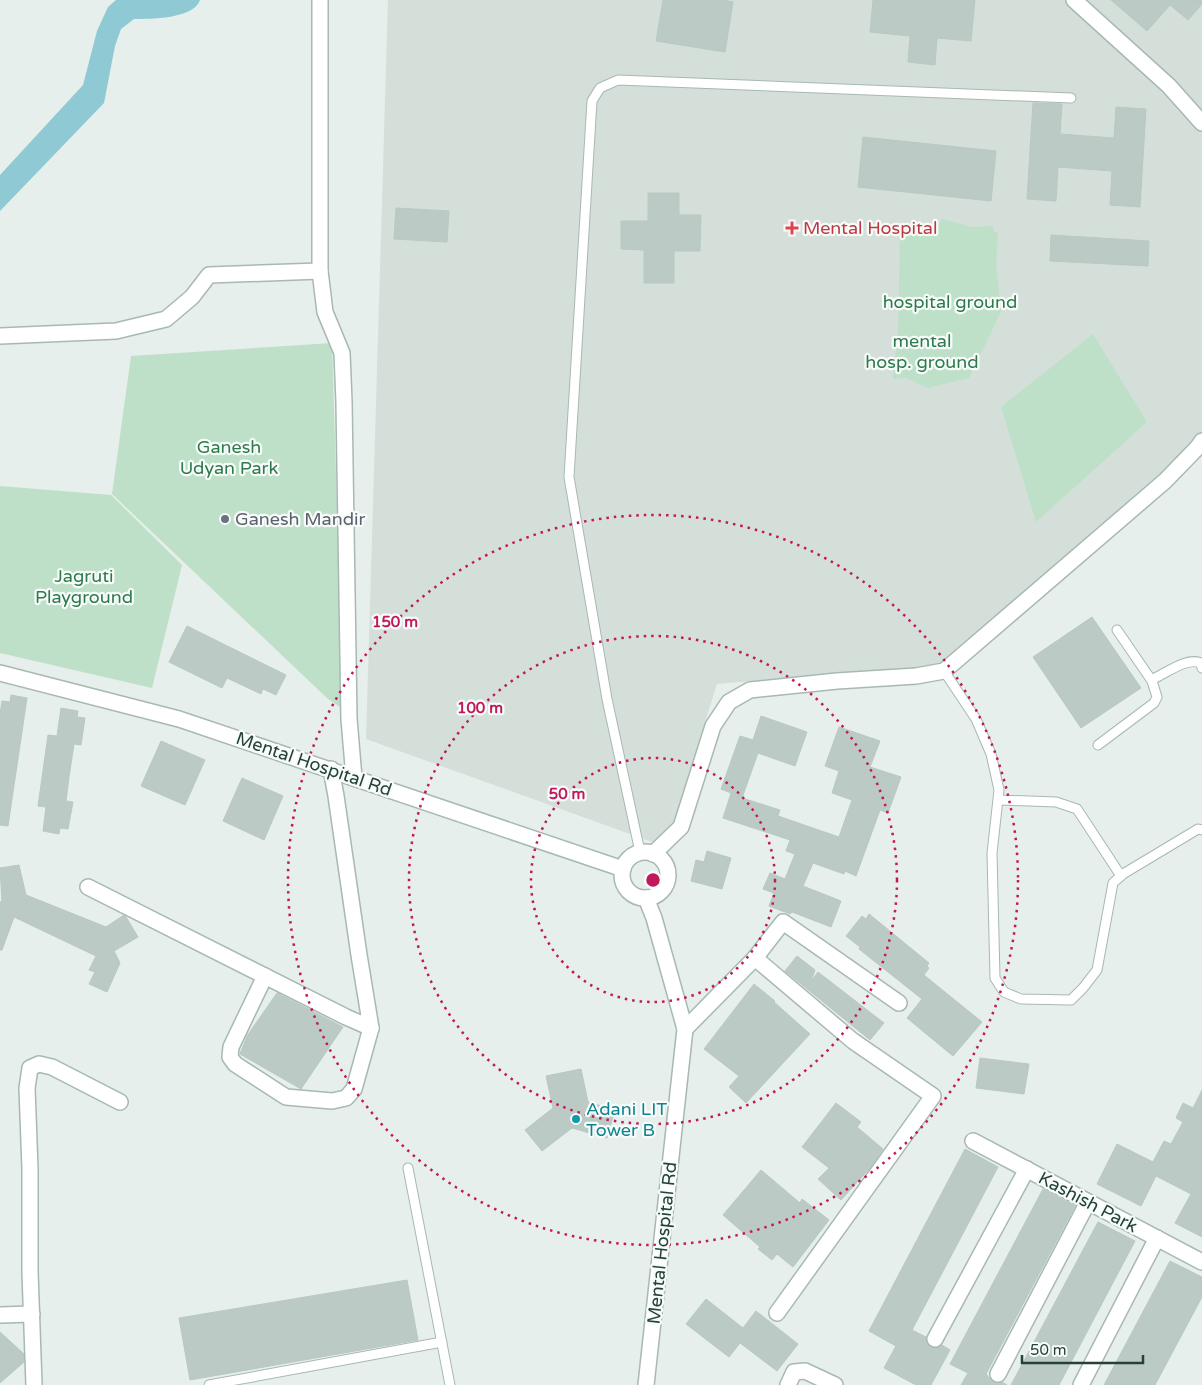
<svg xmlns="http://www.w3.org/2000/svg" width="1202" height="1385" viewBox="0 0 1202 1385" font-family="'Varela Round',sans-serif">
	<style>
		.built { fill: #d4dfda }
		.green { fill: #bfe0c8 }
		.water { fill: #8ec9d4 }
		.building { fill: #bbcac4; stroke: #b8c9c2 }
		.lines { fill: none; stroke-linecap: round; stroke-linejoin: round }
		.service-casing { stroke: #a8b8b2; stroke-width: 11 }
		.minor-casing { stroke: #a8b8b2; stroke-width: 18 }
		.service { stroke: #fff; stroke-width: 9 }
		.minor { stroke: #fff; stroke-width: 15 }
		.ring { fill: none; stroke: #c2185b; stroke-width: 2.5; stroke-dasharray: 2.5 5 }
		.health-dot { fill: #e0444e; stroke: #f7fbf9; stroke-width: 2 }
		.worship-dot { fill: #6b7280; stroke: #f7fbf9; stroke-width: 2 }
		.culture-dot { fill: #0f9aa8; stroke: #f7fbf9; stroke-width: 2 }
		.labels { text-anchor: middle; stroke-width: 4.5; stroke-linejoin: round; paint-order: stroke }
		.health-label { font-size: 18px; fill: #be3a42; stroke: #f7fbf9; text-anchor: start }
		.park-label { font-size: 18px; fill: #2d7a4b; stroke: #f7fbf9 }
		.worship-label { font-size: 18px; fill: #5b616d; stroke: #f7fbf9; text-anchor: start }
		.street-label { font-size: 18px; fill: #24423a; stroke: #f7fbf9 }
		.culture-label { font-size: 18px; fill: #0d838f; stroke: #f7fbf9; text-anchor: start }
		.centre { fill: #c2185b; stroke: #f7fbf9; stroke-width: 2.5 }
		.ring-label { font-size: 15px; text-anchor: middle; font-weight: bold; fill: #c2185b; stroke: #f7fbf9; stroke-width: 4.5; stroke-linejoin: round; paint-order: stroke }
	</style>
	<rect width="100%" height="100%" fill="#e6efeb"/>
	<polygon class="built" points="388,0 1202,0 1202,455 951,664 717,684 666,847 366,739"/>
	<g class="green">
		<polygon points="942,219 973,227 993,226 993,231 998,233 996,264 1001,312 969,378 928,388 906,378 893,379 898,331 900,234 915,235 917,229 936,228"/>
		<polygon points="1093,334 1147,422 1036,522 1001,407"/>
		<polygon points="332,343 343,709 328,699 112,494 131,356"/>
		<polygon points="0,486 111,495 182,565 152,688 0,653"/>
	</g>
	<path class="water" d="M116,0h84c-6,19 -50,19 -66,19l-13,10 -6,17 -11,57 -104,108v-36l83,-90 14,-54 11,-24z"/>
	<g class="building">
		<polygon points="663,0 724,0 733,2 725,52 656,41"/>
		<polygon points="873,0 975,0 971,41 937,38 935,65 908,62 910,36 870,32"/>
		<polygon points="1111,0 1202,0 1202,4 1188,20 1170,5 1147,31"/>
		<polygon points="1033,103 1062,104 1060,134 1114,138 1116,107 1146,109 1140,207 1110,205 1112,171 1058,167 1056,201 1027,199"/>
		<polygon points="863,137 996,151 991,201 858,187"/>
		<polygon points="648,193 679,193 679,215 701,215 700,251 674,251 674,283 644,283 644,250 621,249 621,221 648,221"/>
		<polygon points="396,208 449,211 447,242 394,239"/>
		<polygon points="1051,235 1149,241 1148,266 1050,261"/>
		<polygon points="1092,617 1141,688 1081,728 1033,657"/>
		<polygon points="187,626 286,675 276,695 263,689 261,694 227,678 222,688 169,662"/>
		<polygon points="11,695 27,698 8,826 0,825 0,714 2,701 10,702"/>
		<polygon points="61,708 78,711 77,717 85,718 81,745 74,744 69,777 66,801 73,802 68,829 60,828 59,834 43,831 46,807 38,806 48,735 57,736"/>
		<polygon points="761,716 807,732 795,766 758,753 742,798 780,810 778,816 839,837 852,800 832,793 839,771 825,766 839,727 880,741 870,767 901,777 888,813 880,810 856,876 845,871 844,874 813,863 803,886 841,901 831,927 792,912 790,914 769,906 774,893 763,889 770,873 785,879 795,854 786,851 790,840 723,818 731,793 721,789 740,736 753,740"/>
		<polygon points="161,741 205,760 185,805 141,786"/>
		<polygon points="242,778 283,796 264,840 223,821"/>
		<polygon points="707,851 731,858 722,889 691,881 696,860 704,862"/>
		<polygon points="19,865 26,895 106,927 124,915 126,917 138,937 114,951 120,963 107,992 89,984 95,972 89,970 96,956 14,917 2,950 0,950 0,902 2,901 0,868"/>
		<polygon points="869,914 929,963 927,966 929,968 924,975 982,1022 953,1056 907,1018 922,999 859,949 860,947 846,936 862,916 866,919"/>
		<polygon points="797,956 815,970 811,981 818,972 884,1023 870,1040 785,971"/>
		<polygon points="754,984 775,1001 774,1002 810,1034 746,1103 729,1087 739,1076 704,1049"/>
		<polygon points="277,993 343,1027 301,1089 240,1054 247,1036"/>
		<polygon points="980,1058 1029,1064 1024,1094 976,1088"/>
		<polygon points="581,1069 588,1102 615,1110 607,1138 572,1128 542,1151 525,1130 553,1108 546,1076"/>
		<polygon points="1202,1090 1202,1237 1175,1223 1191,1194 1156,1176 1141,1206 1097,1184 1117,1144 1153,1162 1164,1141 1171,1144 1183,1122 1176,1118 1183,1103 1193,1108"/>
		<polygon points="836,1103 861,1122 857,1127 883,1149 869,1169 841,1200 818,1179 829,1168 802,1147"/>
		<polygon points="965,1149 998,1167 912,1330 926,1337 927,1343 931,1347 936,1348 942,1345 950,1350 931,1385 916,1385 884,1368 896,1346 869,1331"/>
		<polygon points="761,1170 800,1203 802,1199 829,1220 793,1267 777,1254 772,1260 758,1249 760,1247 723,1215"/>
		<polygon points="1043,1189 1075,1206 986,1374 993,1382 1002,1382 1007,1385 961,1385 968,1373 950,1364"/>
		<polygon points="1098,1222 1135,1241 1059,1385 1011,1385"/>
		<polygon points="1170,1261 1202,1277 1202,1297 1155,1385 1104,1385"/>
		<polygon points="407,1280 418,1340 190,1380 179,1318"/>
		<polygon points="706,1299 743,1328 756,1311 798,1344 777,1371 740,1343 729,1357 686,1324"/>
		<polygon points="0,1332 24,1354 24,1362 0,1383"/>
	</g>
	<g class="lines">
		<g class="service-casing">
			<g id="service">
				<polyline points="1117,630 1152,681"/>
				<polyline points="944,671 976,719 991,754 999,790 992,853 995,978 1004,992 1021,999 1071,1000 1083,988 1097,970 1113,883 1123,874 1198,829 1202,830"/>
				<path d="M1098,745l56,-42 3,-6 -5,-16 3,-3c13,-6 32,-21 46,-15l1,5"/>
				<polyline points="999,800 1056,802 1077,809 1121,876"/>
				<polyline points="640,852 607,699 569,477 592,101 600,88 618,80 1071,98"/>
				<polyline points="408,1168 450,1385"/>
				<polyline points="209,1385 442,1342"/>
			</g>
		</g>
		<g class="minor-casing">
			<g id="minor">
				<polyline points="320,0 320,271 325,312 342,353 344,402 349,719 354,778"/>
				<polyline points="1074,0 1169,86 1202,123"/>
				<polyline points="0,336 116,331 166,319 192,297 209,275 320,271"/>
				<polyline points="0,673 179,719 623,869"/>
				<circle cx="645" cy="875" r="23"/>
				<polyline points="653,854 681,827 713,726 729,702 750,690 837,681 916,676 944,671 1165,481 1198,447 1202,441"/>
				<polyline points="88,887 346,1017 371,1028 359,955 336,796 331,769"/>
				<polyline points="755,958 783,922 899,1003"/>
				<polyline points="265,976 231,1047 230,1057 235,1064 286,1097 332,1101 346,1098 354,1089 371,1028"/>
				<polyline points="685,1029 755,958 853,1041 933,1096 777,1313"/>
				<polyline points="973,1141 1202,1262"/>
				<polyline points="0,1315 32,1314"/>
				<polyline points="935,1339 1027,1169"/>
				<polyline points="998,1374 1088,1202"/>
				<polyline points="34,1385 30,1272 30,1169 27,1088 30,1068 39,1064 52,1067 120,1102"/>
				<polyline points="646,1385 685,1029 654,918 646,898"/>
				<polyline points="788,1385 794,1372 805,1371 835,1385"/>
				<polyline points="1081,1385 1157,1238"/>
			</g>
		</g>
		<use href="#service" class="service"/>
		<use href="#minor" class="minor"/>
	</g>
	<g class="ring">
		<circle cx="653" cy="880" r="122"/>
		<circle cx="653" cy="880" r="244"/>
		<circle cx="653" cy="880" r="365"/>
	</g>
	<path class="health-dot" d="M789.5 220.5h5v5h5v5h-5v5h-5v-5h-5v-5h5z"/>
	<circle class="worship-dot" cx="225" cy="519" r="5"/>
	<circle class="culture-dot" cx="576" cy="1119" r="5"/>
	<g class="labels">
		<g class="health-label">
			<text x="803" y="234">Mental Hospital</text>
		</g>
		<g class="park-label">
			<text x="950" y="308">hospital ground</text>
			<text x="922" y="347">mental<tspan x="922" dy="21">hosp. ground</tspan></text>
			<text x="229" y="453">Ganesh<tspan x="229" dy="21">Udyan Park</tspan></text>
			<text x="84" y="582">Jagruti<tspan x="84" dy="21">Playground</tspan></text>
		</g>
		<g class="worship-label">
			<text x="235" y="525">Ganesh Mandir</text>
		</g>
		<g class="street-label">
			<text transform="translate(314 764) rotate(19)" y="6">Mental Hospital Rd</text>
			<text transform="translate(1088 1202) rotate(28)" y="6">Kashish Park</text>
			<text transform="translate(662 1243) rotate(-84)" y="6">Mental Hospital Rd</text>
		</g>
		<g class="culture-label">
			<text x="586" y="1115">Adani LIT<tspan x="586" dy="21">Tower B</tspan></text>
		</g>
	</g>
	<circle cx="653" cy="880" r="8" class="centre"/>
	<g class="ring-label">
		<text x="395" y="627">150 m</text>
		<text x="480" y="713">100 m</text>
		<text x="567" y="799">50 m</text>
	</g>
	<path d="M1022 1355v8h121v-8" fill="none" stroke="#24423a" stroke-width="2.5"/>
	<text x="1030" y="1355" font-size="15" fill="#24423a" stroke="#f7fbf9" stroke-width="4" paint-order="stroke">50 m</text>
</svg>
